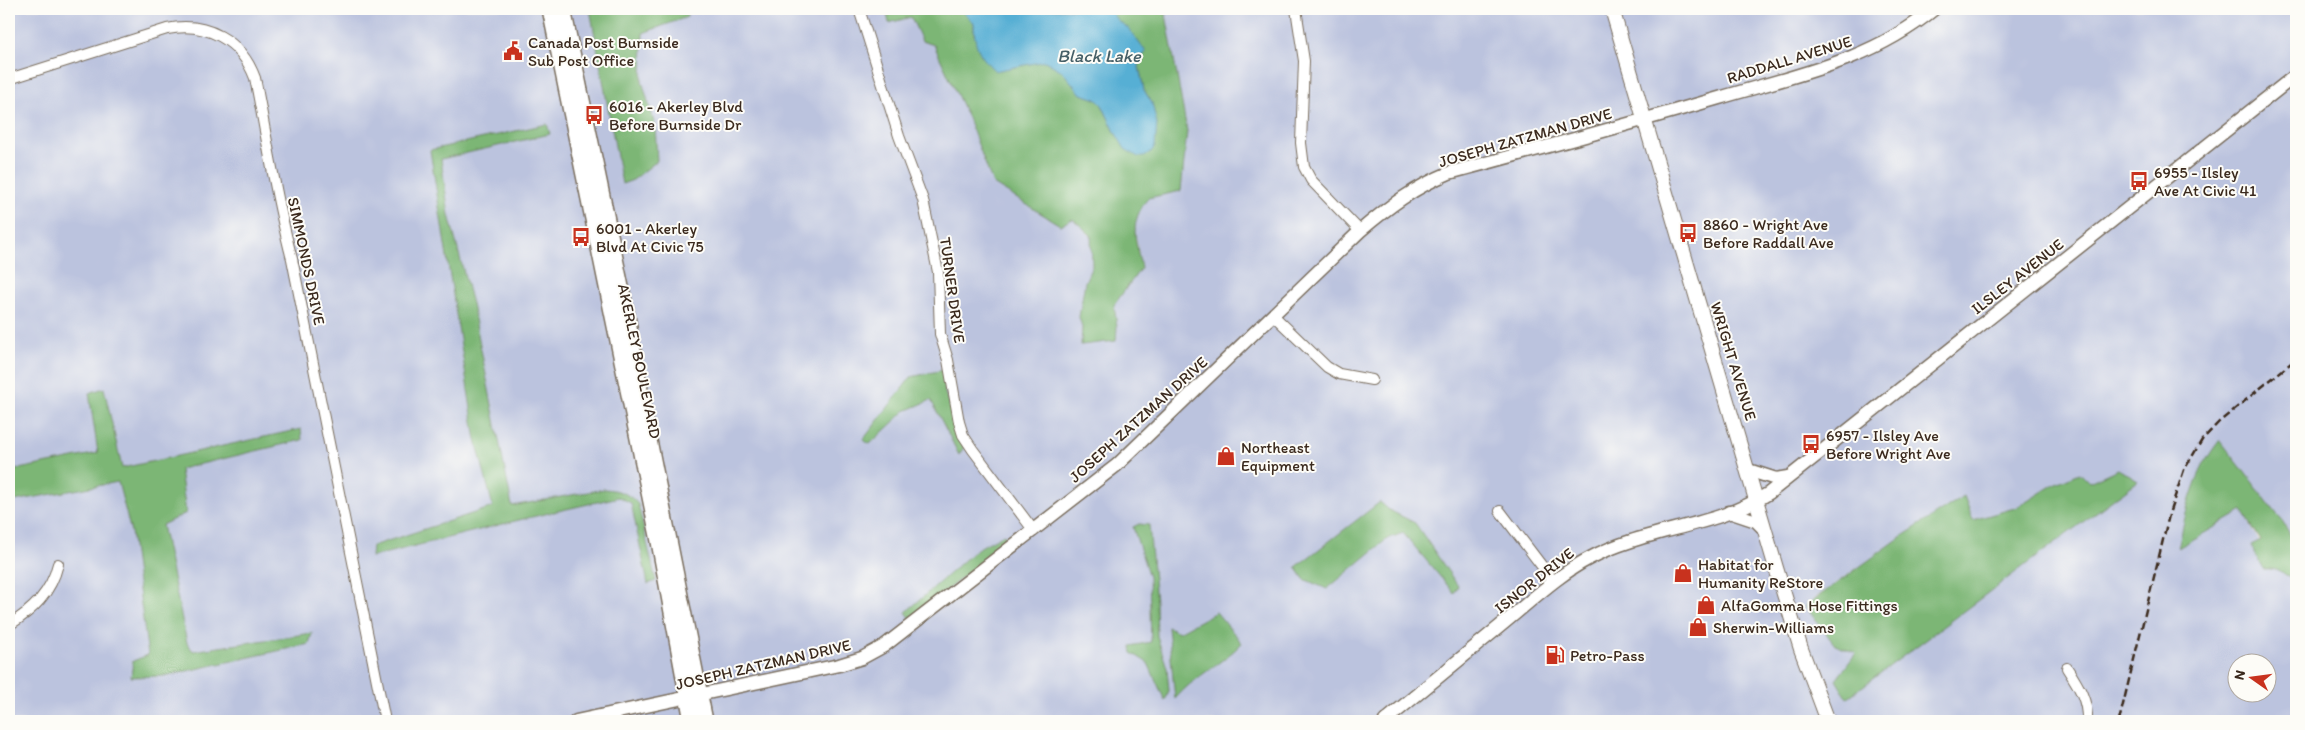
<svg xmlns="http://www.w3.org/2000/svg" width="2305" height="730" viewBox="0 0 2305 730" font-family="Itim,sans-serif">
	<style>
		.industrial { fill: #bbc3de; fill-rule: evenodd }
		.forest { fill: #7bb675; stroke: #5b704a }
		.water { fill: #57afd4; stroke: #496c79 }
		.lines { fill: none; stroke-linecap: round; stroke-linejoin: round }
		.minor-casing { stroke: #7a6e5e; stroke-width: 12 }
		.tertiary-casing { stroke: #7a6e5e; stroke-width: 15 }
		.secondary-casing { stroke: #7a6e5e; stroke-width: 16 }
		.primary-casing { stroke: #7a6e5e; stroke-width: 18 }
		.minor { stroke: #fff; stroke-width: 10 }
		.tertiary { stroke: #fff; stroke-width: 12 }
		.secondary { stroke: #fff; stroke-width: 14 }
		.primary { stroke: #fff; stroke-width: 15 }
		.rail { stroke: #3b2a1e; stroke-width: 2.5; stroke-dasharray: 8 4; stroke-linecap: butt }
		.labels { text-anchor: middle; stroke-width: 4; stroke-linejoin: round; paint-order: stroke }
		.poi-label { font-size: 16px; fill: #3b2a1e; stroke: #fdfcf7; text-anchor: start }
		.street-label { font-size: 16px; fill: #3b2a1e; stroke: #fdfcf7 }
		.water-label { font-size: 18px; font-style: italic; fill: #465f67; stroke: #fdfcf7 }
	</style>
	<rect width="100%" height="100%" fill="#fdfcf7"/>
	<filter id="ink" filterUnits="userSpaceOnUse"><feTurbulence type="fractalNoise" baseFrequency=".02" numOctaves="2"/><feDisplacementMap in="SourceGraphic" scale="10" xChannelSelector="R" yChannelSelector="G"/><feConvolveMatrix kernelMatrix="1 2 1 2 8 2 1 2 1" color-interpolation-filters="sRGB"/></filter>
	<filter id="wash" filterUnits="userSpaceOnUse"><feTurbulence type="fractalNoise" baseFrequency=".0096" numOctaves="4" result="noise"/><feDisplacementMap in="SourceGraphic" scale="20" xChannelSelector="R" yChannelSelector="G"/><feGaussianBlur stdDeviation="1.12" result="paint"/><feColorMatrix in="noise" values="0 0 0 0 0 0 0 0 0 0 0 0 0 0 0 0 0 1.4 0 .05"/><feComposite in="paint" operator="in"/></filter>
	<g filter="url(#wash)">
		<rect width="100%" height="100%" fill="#f0ebd4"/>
		<path class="industrial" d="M9,9h581l32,175 35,-30 -2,-29 -13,-44 1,-48 44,-16v-8h199l3,14 22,-6 11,24 12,4 34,73 25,66 67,41 13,-6 18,17 1,30 -7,16 -6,35 3,10 -1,18 36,-18 -3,-22 27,-37 -6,-37 2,-18 50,-82 -22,-122h1131v536l-13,-23 -63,-82 -41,107 64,-37 30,58 12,4 11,14v135h-2287v-219l109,-20 13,50 17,123 -15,6 -2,16 33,-1 144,-32 4,-11 -119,18 -6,-8 -26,-118 25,-12 -7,-44 122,-29v-11l-179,39 -18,-80 -15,5 9,60 -89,18zM547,124l3,10 -109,25 8,56 51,238 12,53 92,-17 34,15 10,80 -17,-81 -12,-6 -96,21 -151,39 1,-11 120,-38 -17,-68 -46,-290zM2137,481l-290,216 -10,-17 19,-27 -21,-8 -30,-40 96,-68 63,-40 9,23 45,-13 38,-24zM1380,502l9,8 26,13 39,69 -51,-59 -16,6 -60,50 -31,-22zM1216,612l-19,67 -10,5 -12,14 -7,-70 11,4zM2238,662h30v30h-30z"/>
		<g class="forest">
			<polygon points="590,9 687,9 687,17 643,33 642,81 655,125 657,161 633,180 622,184"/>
			<path d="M886,9h74l14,14v11l21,37 50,-11 17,11 19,23 15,5 6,6 14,29 36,-31 -8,-13 -6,-28 5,-5c-4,-25 -24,-29 -34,-48h56l22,122 -6,60 -33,7c-20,26 -12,40 -7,70l-27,37 3,22 -1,14 -35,4 1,-18 -3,-10 6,-35 7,-16 -1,-31 -18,-16 -13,6 -67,-41 -25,-66 -34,-73 -12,-4 -11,-24 -22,6z"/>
			<path d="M547,124l3,10 -109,25 8,56 23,89 40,202 92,-17c15,1 24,4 34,15l18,77 -8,3 -17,-81 -12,-6 -96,22 -152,38 1,-11 121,-39 -17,-67 -46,-290z"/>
			<polygon points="943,370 945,393 964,447 959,455 931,400 905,411 870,444 863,440 911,377"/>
			<polygon points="104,388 122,468 301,429 302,440 180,469 186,513 162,525 187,643 193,651 312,633 309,644 164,676 131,677 133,661 148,655 131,532 118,482 9,502 9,471 98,453 89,393"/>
			<path d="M2220,440l63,82 13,23v41c-10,-13 -16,-18 -33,-17l-12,-23 10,-5 -18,-30 -65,37c9,-40 16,-76 42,-108z"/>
			<polygon points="2118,469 2138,481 1847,698 1836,680 1856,653 1835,645 1805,606 1901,537 1964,496 1973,520 2018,507 2056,483 2080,473 2089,482"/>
			<polygon points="1380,502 1389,510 1415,523 1458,586 1454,593 1403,533 1387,539 1327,589 1304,579 1296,567"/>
			<polygon points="1139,524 1149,525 1156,602 1157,636 1167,668 1169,691 1165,701 1148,663 1132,653 1131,646 1151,642 1149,577 1133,527"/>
			<polygon points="1004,534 1007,541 911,619 906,612 977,549"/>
			<path d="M1216,612l26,31c-21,22 -48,33 -67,56l-7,-72 11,5z"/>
		</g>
		<path class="water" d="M960,9h149l8,11 11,8 18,24 -8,10 6,28 8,13 5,21 -2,23 -7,8 -10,2 -13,-8 -9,-15 -14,-29 -6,-6 -15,-5 -19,-23 -17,-10 -50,10c-16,-16 -21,-24 -21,-48z"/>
	</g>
	<g filter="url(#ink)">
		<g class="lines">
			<g class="minor-casing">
				<g id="minor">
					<polyline points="859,9 899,136 923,200 938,272 940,334 948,360 959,422 963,435 973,450 1034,531"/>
					<polyline points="1296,9 1304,61 1301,143 1304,167 1311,180 1360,231"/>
					<path d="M9,79l158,-50c39,-8 74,11 88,49 12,60 21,122 37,181l93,462"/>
					<polyline points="1273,315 1327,367 1339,374 1372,380"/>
					<polyline points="1500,511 1554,582"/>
					<path d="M9,625c24,-15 42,-32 49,-61"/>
					<path d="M2067,668c11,17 21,32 20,53"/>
				</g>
			</g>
			<g class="tertiary-casing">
				<g id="tertiary">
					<polyline points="1748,470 1776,479 1788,477"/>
					<polyline points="1729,512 1756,521 1765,530"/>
					<path d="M576,721l263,-56 23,-7 22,-12 233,-181 243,-234c28,-24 55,-44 89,-58 90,-24 181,-49 270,-75 77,-23 152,-37 215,-89"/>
					<path d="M1385,721c40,-33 80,-66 120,-99 27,-22 54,-48 85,-64 56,-30 126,-30 179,-65l527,-418"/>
				</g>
			</g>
			<g class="secondary-casing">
				<polyline id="secondary" points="1612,9 1776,568 1801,649 1828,721"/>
			</g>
			<g class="primary-casing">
				<g id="primary">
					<polyline points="550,9 658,536 692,721"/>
					<polyline points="563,9 627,316 647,430 705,721"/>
				</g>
			</g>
			<use href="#minor" class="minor"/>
			<use href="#tertiary" class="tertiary"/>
			<use href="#secondary" class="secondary"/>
			<use href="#primary" class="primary"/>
			<polyline class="rail" points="2119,721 2170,511 2184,470 2202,440 2219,422 2296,359"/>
		</g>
	</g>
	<defs>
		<g id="civic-bare" transform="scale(1.5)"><path d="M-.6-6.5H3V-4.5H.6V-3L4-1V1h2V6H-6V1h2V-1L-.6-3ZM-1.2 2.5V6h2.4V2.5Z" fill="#c8321e" stroke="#fdfcf7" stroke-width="2.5" paint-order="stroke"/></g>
		<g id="bus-bare" transform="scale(1.5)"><path d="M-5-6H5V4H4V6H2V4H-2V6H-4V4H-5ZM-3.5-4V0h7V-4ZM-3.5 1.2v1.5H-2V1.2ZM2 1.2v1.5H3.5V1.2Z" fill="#c8321e" stroke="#fdfcf7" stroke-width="2.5" paint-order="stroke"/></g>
		<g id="shop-bare" transform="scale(1.5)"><path d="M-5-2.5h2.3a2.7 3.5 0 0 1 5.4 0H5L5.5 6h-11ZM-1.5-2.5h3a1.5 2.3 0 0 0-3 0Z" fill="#c8321e" stroke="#fdfcf7" stroke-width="2.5" paint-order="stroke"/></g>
		<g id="fuel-bare" transform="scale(1.5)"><path d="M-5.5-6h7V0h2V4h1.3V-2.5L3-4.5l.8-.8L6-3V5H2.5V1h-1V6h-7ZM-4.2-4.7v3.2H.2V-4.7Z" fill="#c8321e" stroke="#fdfcf7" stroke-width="2.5" paint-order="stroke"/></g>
	</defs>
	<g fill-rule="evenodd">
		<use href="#civic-bare" x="513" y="51"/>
		<use href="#bus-bare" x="594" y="115"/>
		<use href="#bus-bare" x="2139" y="181"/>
		<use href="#bus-bare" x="1688" y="233"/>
		<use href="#bus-bare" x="581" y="237"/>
		<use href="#bus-bare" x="1811" y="444"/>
		<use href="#shop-bare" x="1226" y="456"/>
		<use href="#shop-bare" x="1683" y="573"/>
		<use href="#shop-bare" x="1706" y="605"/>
		<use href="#shop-bare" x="1698" y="627"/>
		<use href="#fuel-bare" x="1555" y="655"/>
	</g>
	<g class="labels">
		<g class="poi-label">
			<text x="528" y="48">Canada Post Burnside<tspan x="528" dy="18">Sub Post Office</tspan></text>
			<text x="609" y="112">6016 - Akerley Blvd<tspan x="609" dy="18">Before Burnside Dr</tspan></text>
			<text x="2154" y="178">6955 - Ilsley<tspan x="2154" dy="18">Ave At Civic 41</tspan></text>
			<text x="1703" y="230">8860 - Wright Ave<tspan x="1703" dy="18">Before Raddall Ave</tspan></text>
			<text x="596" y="234">6001 - Akerley<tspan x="596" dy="18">Blvd At Civic 75</tspan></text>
			<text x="1826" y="441">6957 - Ilsley Ave<tspan x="1826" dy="18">Before Wright Ave</tspan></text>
			<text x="1241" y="453">Northeast<tspan x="1241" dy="18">Equipment</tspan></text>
			<text x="1698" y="570">Habitat for<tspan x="1698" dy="18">Humanity ReStore</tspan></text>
			<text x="1721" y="611">AlfaGomma Hose Fittings</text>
			<text x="1713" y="633">Sherwin-Williams</text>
			<text x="1570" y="661">Petro-Pass</text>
		</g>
		<g class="street-label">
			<text transform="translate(1789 59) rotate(-17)" y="6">RADDALL AVENUE</text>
			<text transform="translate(1525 137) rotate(-16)" y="6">JOSEPH ZATZMAN DRIVE</text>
			<text transform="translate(307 261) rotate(78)" y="6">SIMMONDS DRIVE</text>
			<text transform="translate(2017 276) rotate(-38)" y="6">ILSLEY AVENUE</text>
			<text transform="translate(953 290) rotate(82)" y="6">TURNER DRIVE</text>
			<text transform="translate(640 361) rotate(78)" y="6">AKERLEY BOULEVARD</text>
			<text transform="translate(1734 361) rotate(73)" y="6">WRIGHT AVENUE</text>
			<text transform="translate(1138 419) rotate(-42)" y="6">JOSEPH ZATZMAN DRIVE</text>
			<text transform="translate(1534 580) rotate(-38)" y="6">ISNOR DRIVE</text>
			<text transform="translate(763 664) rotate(-13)" y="6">JOSEPH ZATZMAN DRIVE</text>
		</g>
		<g class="water-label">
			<text x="1099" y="62">Black Lake</text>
		</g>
	</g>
	<rect width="2305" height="730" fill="none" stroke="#fdfcf7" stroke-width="30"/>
	<g transform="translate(2252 678) rotate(284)"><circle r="24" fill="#fdfcf7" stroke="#afa8a0"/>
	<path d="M0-4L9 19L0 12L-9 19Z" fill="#c8321e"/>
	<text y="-8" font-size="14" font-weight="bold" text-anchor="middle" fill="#3b2a1e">N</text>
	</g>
</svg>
